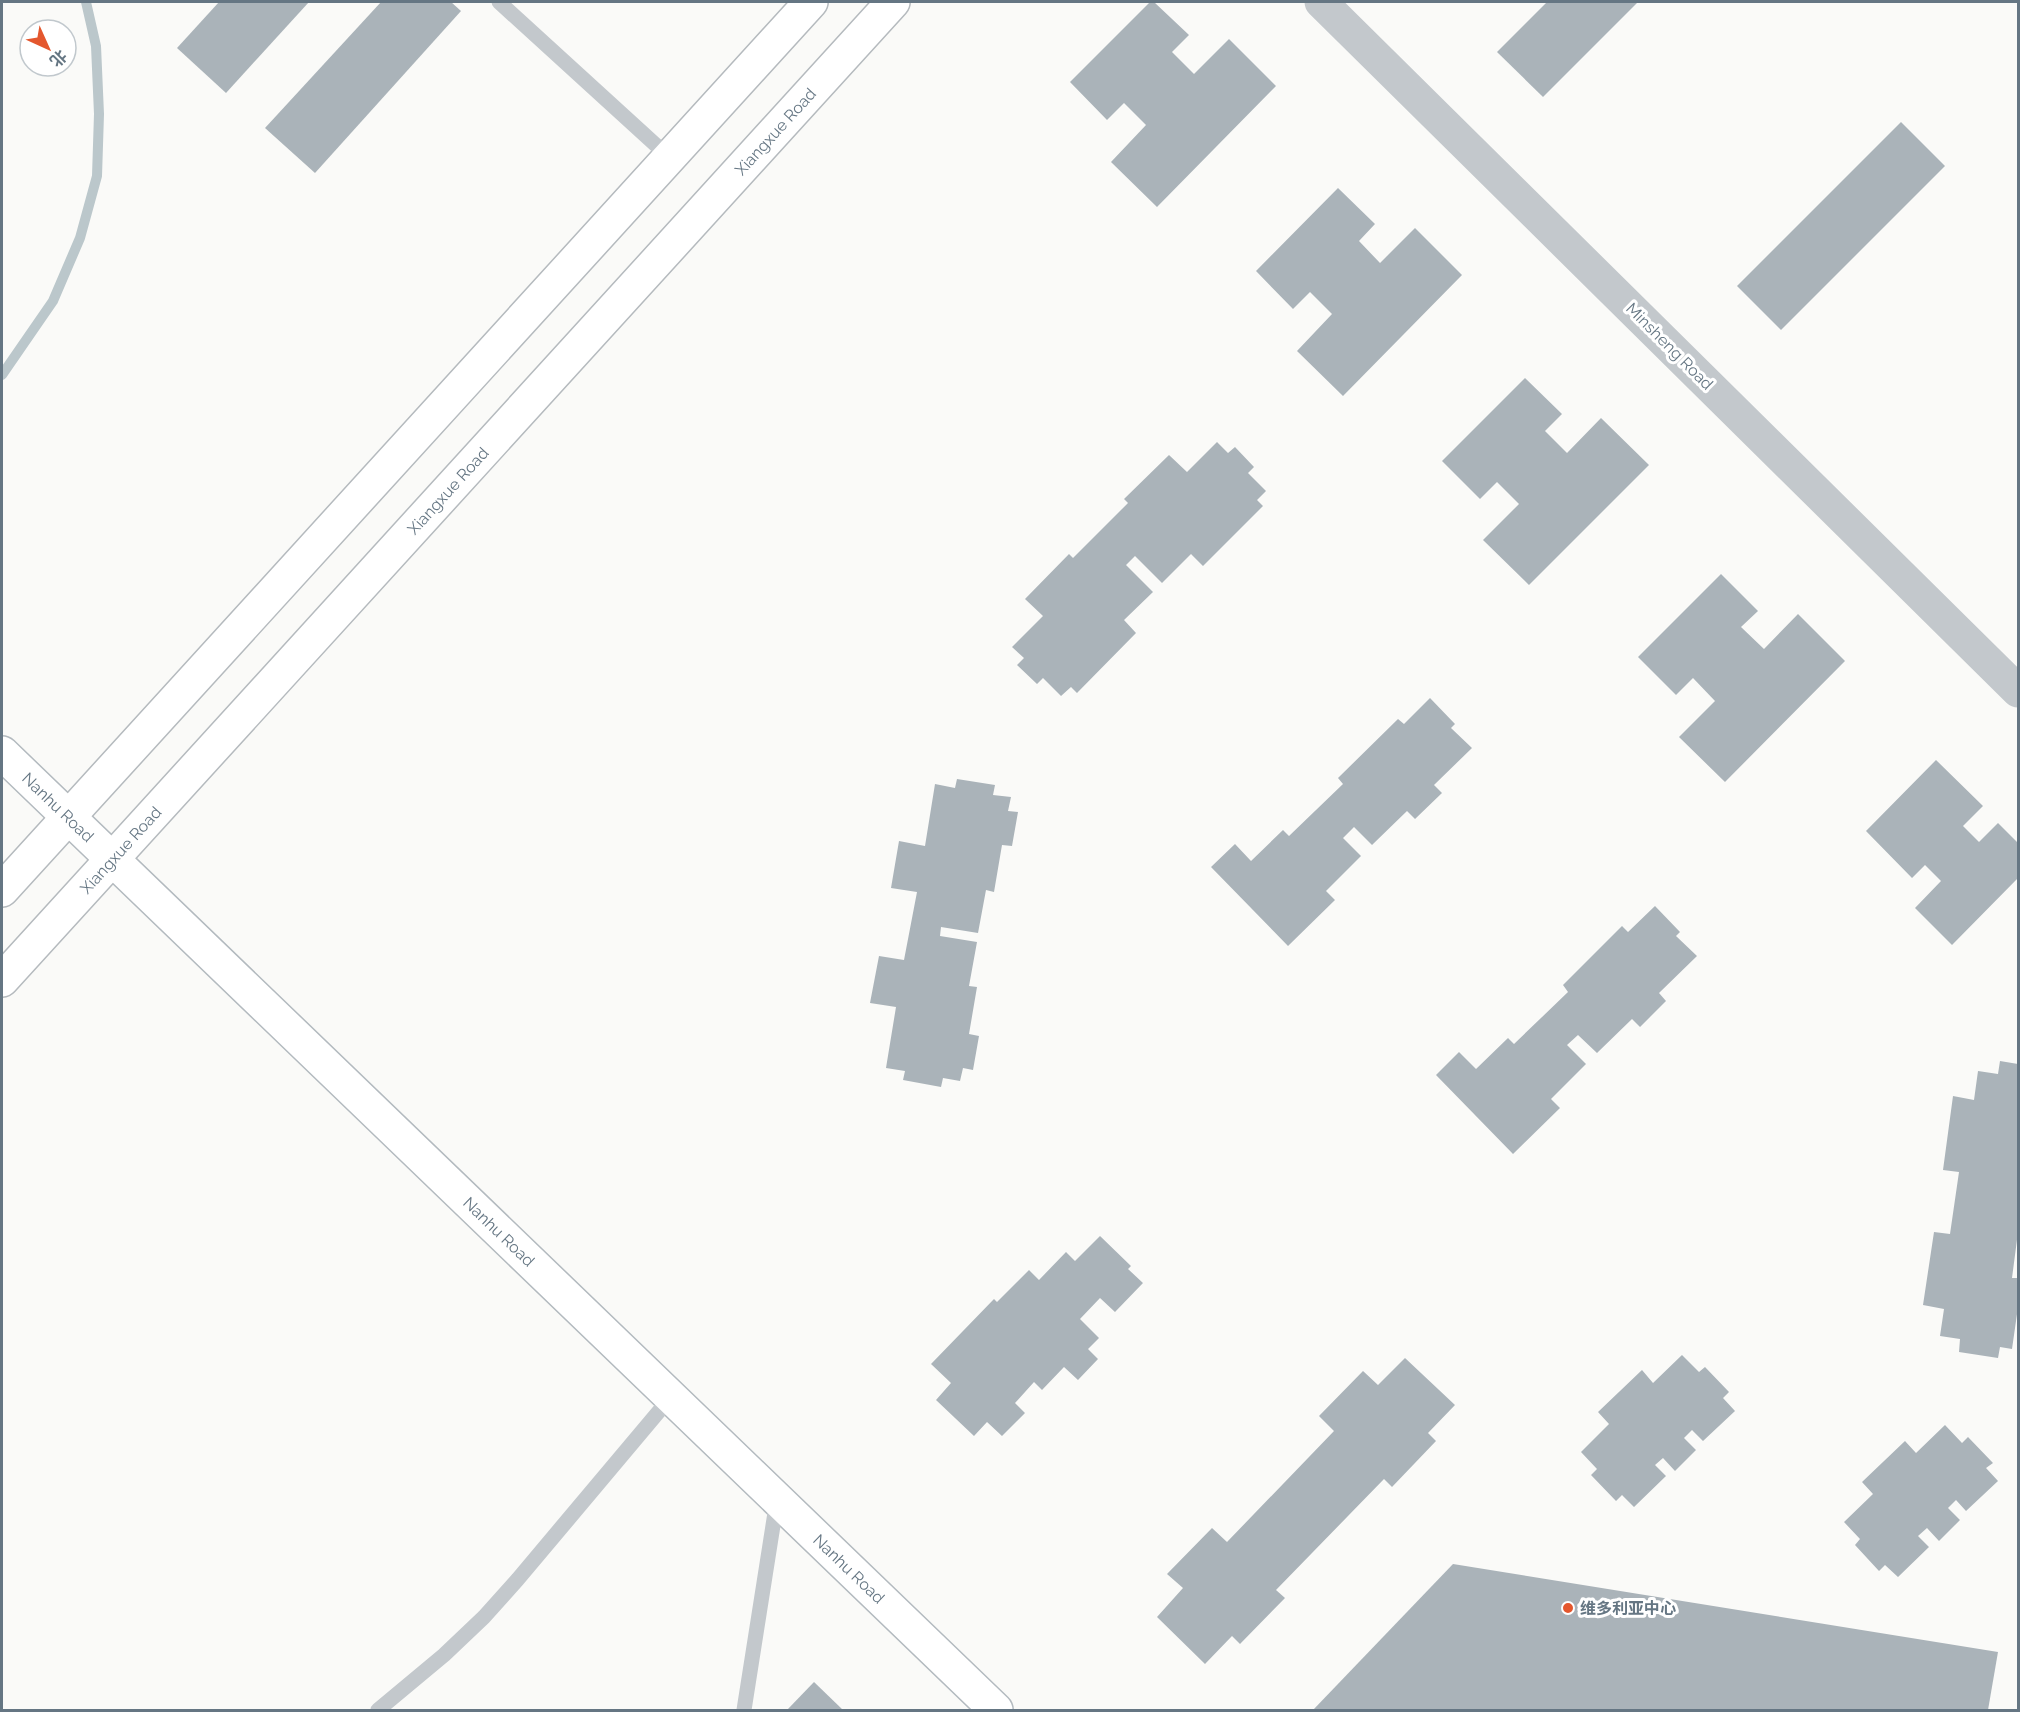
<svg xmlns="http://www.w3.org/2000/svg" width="2020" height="1712" viewBox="0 0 2020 1712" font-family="Raleway,'Noto Sans SC',sans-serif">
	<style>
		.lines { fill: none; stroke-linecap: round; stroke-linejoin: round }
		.stream { stroke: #bbc7cb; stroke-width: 10 }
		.building { fill: #aab3b9 }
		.secondary-casing { stroke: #b3babf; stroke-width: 36 }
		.primary-casing { stroke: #b5babe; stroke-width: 36 }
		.service { stroke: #c3c8cc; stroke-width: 15 }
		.tertiary { stroke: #c3c8cc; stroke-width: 33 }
		.secondary { stroke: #fff; stroke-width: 33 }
		.primary { stroke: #fff; stroke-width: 33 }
		.poi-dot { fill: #e4572e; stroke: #fff; stroke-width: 2 }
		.labels { text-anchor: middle; stroke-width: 6; stroke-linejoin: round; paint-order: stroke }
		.street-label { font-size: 16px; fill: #657683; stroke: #fff }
		.poi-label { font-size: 16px; font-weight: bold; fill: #657683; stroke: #fff; text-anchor: start }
	</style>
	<rect width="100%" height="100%" fill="#fafaf8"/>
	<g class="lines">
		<polyline class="stream" points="2,375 53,301 80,238 97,176 99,114 96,46 86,2"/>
	</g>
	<g class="building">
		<polygon points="219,2 309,2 226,93 177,48"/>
		<polygon points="381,2 451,2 461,11 315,173 265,128"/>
		<polygon points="1150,2 1154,2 1189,35 1172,52 1194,74 1229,39 1276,86 1157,207 1111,162 1146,125 1124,103 1107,120 1070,82"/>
		<polygon points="1547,2 1638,2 1543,97 1497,52"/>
		<polygon points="1901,122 1945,166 1781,330 1737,286"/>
		<polygon points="1338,188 1375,224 1359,241 1380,263 1415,228 1462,275 1343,396 1297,351 1332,314 1310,292 1293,309 1256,271"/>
		<polygon points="1525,378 1562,414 1545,431 1567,453 1601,418 1649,465 1529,585 1483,540 1519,504 1497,482 1480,499 1442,461"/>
		<polygon points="1217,442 1228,453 1235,447 1254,467 1248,473 1266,491 1257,500 1263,506 1203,566 1191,554 1162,583 1135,556 1126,565 1153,592 1124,620 1136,633 1077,693 1071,687 1061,696 1043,678 1037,684 1017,665 1024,658 1012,647 1043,616 1025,599 1069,554 1073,558 1128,503 1124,499 1169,455 1187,472"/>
		<polygon points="1721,574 1758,611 1741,627 1764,649 1798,614 1845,661 1725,782 1679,737 1715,701 1693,678 1676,695 1638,657"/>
		<polygon points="1430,698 1455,724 1451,728 1472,748 1434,785 1442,793 1415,819 1407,811 1372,845 1354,827 1343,838 1361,856 1326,891 1335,900 1288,946 1211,867 1235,844 1251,861 1283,830 1289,836 1343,784 1338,778 1398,719 1404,724"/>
		<polygon points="1936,760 1983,806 1963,826 1979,842 1998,823 2018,843 2018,878 1952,945 1915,908 1941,881 1925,865 1912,878 1866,831"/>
		<polygon points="957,779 995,785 993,795 1011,797 1008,811 1018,812 1012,846 1002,845 994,892 986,890 978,933 941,927 940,936 977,942 969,986 977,987 969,1034 979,1036 973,1070 963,1068 960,1081 943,1078 941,1087 903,1080 905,1071 886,1068 896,1007 870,1003 879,956 904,960 917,892 891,888 899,841 925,846 935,784 955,788"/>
		<polygon points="1655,906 1680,932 1676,936 1697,956 1659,993 1666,1001 1640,1027 1632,1019 1597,1053 1578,1035 1567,1045 1586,1064 1551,1099 1560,1108 1513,1154 1436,1075 1459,1052 1476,1069 1508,1038 1514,1044 1568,992 1563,985 1622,926 1628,932"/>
		<polygon points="2000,1061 2018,1064 2018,1232 2012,1278 2018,1278 2018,1307 2012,1349 2000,1347 1998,1358 1959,1352 1960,1339 1940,1336 1944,1309 1923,1305 1934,1232 1950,1234 1959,1172 1943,1170 1953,1096 1974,1100 1978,1071 1998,1074"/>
		<polygon points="1100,1236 1131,1266 1128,1269 1143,1283 1115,1312 1100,1298 1080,1319 1099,1338 1088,1349 1098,1359 1078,1380 1064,1367 1042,1390 1034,1382 1015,1403 1025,1413 1002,1436 987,1422 974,1436 936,1400 951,1383 931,1364 994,1299 997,1302 1029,1270 1039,1280 1066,1252 1075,1261"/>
		<polygon points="1682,1355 1699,1372 1705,1367 1729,1392 1723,1398 1735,1411 1703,1441 1692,1430 1684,1438 1696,1450 1675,1471 1663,1458 1655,1465 1666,1476 1634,1507 1622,1495 1616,1501 1591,1475 1597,1469 1581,1452 1609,1424 1598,1412 1642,1370 1653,1383"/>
		<polygon points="1405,1358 1455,1405 1428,1433 1436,1441 1392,1487 1384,1479 1276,1590 1285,1598 1240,1644 1232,1636 1205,1664 1157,1617 1183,1588 1167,1574 1212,1528 1227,1542 1334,1431 1319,1416 1363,1371 1378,1385"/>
		<polygon points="1945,1425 1962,1443 1968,1437 1993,1463 1986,1468 1998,1481 1966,1511 1956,1500 1948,1508 1960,1520 1939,1541 1927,1528 1918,1536 1929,1547 1898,1577 1885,1565 1879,1571 1855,1545 1860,1539 1844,1522 1873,1494 1862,1482 1905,1441 1916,1453"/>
		<polygon points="1453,1564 1998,1652 1988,1710 1313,1710"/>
		<polygon points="814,1682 843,1710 787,1710"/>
	</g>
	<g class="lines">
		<g class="secondary-casing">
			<g id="secondary">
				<path id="s1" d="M2,753l994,957"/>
			</g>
		</g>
		<g class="primary-casing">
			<g id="primary">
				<polyline points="2,890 811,2"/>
				<path id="s2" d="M2,980l891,-978"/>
			</g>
		</g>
		<g class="service">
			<polyline points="499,2 669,157"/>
			<polyline points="378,1710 444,1655 484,1617 518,1579 671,1397"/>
			<polyline points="744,1710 777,1500"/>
		</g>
		<polyline class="tertiary" points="1321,2 2018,691"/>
		<use href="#secondary" class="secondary"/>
		<use href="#primary" class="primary"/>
	</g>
	<circle class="poi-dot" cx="1568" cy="1608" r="6"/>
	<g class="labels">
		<g class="street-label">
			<text dy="6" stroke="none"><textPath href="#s2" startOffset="1148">Xiangxue Road</textPath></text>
			<text transform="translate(1670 346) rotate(45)" y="6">Minsheng Road</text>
			<text dy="6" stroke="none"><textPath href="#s2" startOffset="662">Xiangxue Road</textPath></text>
			<text dy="6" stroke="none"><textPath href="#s1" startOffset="78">Nanhu Road</textPath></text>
			<text dy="6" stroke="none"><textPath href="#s2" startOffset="176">Xiangxue Road</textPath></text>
			<text dy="6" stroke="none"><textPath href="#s1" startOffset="690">Nanhu Road</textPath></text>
			<text dy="6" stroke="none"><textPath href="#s1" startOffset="1176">Nanhu Road</textPath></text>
		</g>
		<g class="poi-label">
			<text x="1580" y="1614">维多利亚中心</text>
		</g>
	</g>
	<rect width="2020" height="1712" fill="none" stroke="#657683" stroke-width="6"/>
	<g transform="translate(48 48) rotate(135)"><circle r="28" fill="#ffffff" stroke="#c1c8cd" stroke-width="1.5"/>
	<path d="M0-4.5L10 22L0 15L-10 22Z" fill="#e4572e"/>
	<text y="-9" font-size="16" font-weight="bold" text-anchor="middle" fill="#657683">北</text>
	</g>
</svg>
